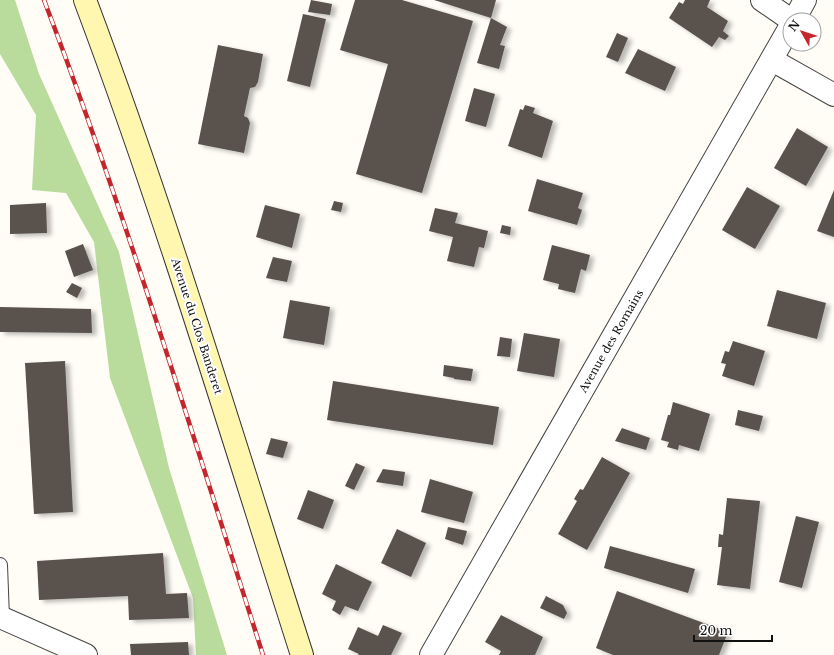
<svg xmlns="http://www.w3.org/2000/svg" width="834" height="655" viewBox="0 0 834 655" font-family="'Libre Baskerville',serif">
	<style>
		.forest { fill: #b9dc9c }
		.building { fill: #5a524d; filter: url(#shadow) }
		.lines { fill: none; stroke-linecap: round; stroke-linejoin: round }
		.service-casing { stroke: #444; stroke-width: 16 }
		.minor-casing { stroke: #444; stroke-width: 24 }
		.secondary-casing { stroke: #333; stroke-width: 24 }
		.service { stroke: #fff; stroke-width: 14 }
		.minor { stroke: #fff; stroke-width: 22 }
		.secondary { stroke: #fff6b0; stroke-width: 22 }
		.rail-casing { stroke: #c4262e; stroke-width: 4.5 }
		.rail { stroke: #fff; stroke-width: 3; stroke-dasharray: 9; stroke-linecap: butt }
		.labels { text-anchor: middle; stroke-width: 4; stroke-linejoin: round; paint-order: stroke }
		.street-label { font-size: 11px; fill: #111; stroke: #fff }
	</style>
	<defs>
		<filter id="shadow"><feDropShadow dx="4.5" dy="2.5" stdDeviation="2" flood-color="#0004"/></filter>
	</defs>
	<rect width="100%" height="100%" fill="#fffdf5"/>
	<polygon class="forest" points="0,0 15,0 39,74 119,252 169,468 227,655 196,655 193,598 110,378 94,242 66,193 32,190 36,115 0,54"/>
	<g class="building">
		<polygon points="311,0 332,4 330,15 308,12"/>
		<polygon points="355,0 402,0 473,21 422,193 356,174 388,64 340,50"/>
		<polygon points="434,0 496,0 491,18 507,27 500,45 505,46 499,69 477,63 491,18"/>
		<polygon points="685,0 710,0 707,7 728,21 723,31 729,36 725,40 719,37 712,47 669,18 679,2 683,4"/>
		<polygon points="303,14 326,19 310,87 287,81"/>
		<polygon points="617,33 628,38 618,62 606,57"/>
		<polygon points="218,45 263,54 258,82 255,87 250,88 244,116 248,118 250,123 244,153 198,144"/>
		<polygon points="638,49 676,67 665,91 625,73"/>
		<polygon points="474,88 495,94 486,127 465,121"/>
		<polygon points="525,105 535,108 533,113 553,121 542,158 508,146 520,109 523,110"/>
		<polygon points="797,128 828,147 806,186 774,168"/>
		<polygon points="537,179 583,193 578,208 582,210 577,225 528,211"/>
		<polygon points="747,187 780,206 755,249 722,230"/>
		<polygon points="834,190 834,237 817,231"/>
		<polygon points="334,201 343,203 341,212 331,210"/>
		<polygon points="46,203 47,233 10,234 10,205"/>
		<polygon points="265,205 300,214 292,248 256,237"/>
		<polygon points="435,208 458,213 455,223 488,231 484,248 479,247 474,267 447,261 453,237 429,231"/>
		<polygon points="502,225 511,227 510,235 500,233"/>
		<polygon points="83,244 93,270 74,277 65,251"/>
		<polygon points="552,245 590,255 586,271 581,269 575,293 558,289 559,284 543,280"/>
		<polygon points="273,257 292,261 287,282 266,278"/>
		<polygon points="72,283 82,288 77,298 66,292"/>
		<polygon points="777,290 826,303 817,339 767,326"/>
		<polygon points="290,300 330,307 324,345 283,338"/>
		<polygon points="0,307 91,309 92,333 0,332"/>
		<polygon points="524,333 560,339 554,377 517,371"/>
		<polygon points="500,337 512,339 510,357 497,356"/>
		<polygon points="733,341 765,351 754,386 722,376 726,364 721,363 725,351 729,352"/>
		<polygon points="65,361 73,512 34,514 25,363"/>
		<polygon points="444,365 473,369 471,381 454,379 454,378 443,376"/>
		<polygon points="333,381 499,407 493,445 327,420"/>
		<polygon points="673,402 710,414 699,451 679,445 678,450 667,447 669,442 661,440 668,415 670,415"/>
		<polygon points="738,410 763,416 759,431 735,425"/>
		<polygon points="622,428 650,438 646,450 615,441"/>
		<polygon points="271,438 288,442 283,458 266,454"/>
		<polygon points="602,457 630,473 587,550 558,534 577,501 574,499 580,489 583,490"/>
		<polygon points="356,463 365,467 354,490 345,486"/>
		<polygon points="383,469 405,472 403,486 376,482"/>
		<polygon points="430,479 473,492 464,523 421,512"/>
		<polygon points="308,490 334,500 323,529 297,519"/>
		<polygon points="727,498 760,501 750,589 717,585 722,547 718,547 719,534 723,535"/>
		<polygon points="796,516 819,522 802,588 779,582"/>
		<polygon points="448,527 467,531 463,545 445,539"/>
		<polygon points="397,529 426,543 411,577 381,563"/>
		<polygon points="610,546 695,569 688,593 604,568"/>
		<polygon points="163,553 166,594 187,593 189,618 129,620 128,596 39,600 37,561"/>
		<polygon points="336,564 372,582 358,611 345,606 340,615 332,610 336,601 322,594"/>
		<polygon points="617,591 728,632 719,655 613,655 596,648"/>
		<polygon points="546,596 563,605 567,613 564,619 540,608"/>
		<polygon points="501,615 543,637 535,655 499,655 501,651 485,642"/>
		<polygon points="383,625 402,633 391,655 358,655 359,654 348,649 358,627 378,636"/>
		<polygon points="188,642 189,655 131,655 130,644"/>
	</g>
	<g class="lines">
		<g class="service-casing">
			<polyline id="service" points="0,565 2,618"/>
		</g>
		<g class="minor-casing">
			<g id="minor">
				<polyline points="762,0 791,20"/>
				<polyline points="794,20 805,0"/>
				<polyline points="772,60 834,95"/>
				<polyline points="0,617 86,655"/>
				<polyline points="431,655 790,27"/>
			</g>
		</g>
		<g class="secondary-casing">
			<path id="secondary" d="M85,0c81,215 147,436 217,655"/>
		</g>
		<use href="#service" class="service"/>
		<use href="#minor" class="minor"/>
		<use href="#secondary" class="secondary"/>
		<g class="rail-casing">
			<path id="rail" d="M44,0c82,215 149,436 219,655"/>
		</g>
		<use href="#rail" class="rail"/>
	</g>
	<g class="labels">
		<g class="street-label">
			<text transform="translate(197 326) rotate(72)" y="4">Avenue du Clos Banderet</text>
			<text transform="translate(611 341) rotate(-60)" y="4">Avenue des Romains</text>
		</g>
	</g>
	<g transform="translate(802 32) rotate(309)"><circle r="19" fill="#ffffff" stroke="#a0a0a0"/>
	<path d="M0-3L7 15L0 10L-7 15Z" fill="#c4262e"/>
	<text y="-6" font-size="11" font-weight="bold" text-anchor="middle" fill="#111111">N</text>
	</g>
	<path d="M694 635v6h78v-6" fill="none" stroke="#111111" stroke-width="2"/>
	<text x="700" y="635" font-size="12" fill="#111111" stroke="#ffffff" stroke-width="3" paint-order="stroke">20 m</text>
</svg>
